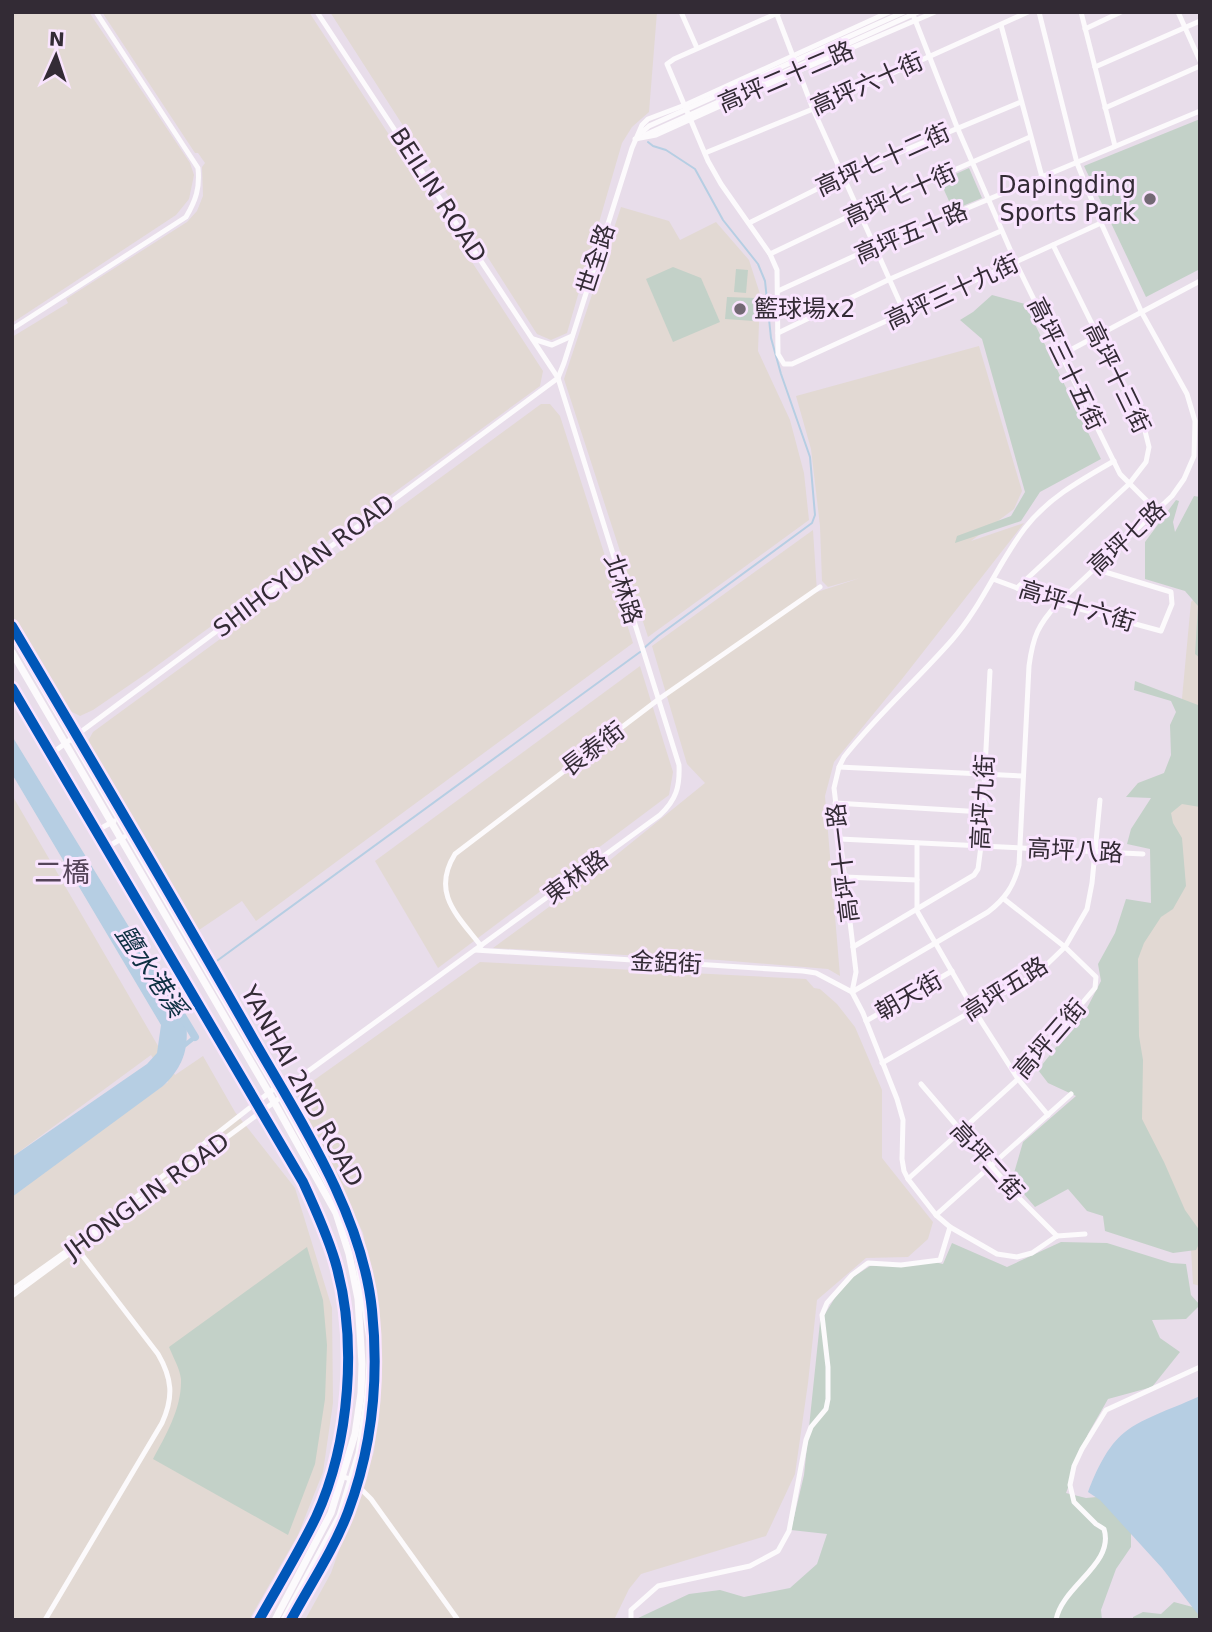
<svg xmlns="http://www.w3.org/2000/svg" width="1212" height="1632" viewBox="0 0 1212 1632" font-family="'DejaVu Sans','Noto Sans TC',sans-serif">
	<style>
		.industrial { fill: #e2d9d3 }
		.green { fill: #c3d1c8 }
		.water { fill: #b6cee3 }
		.lines { fill: none; stroke-linecap: round; stroke-linejoin: round }
		.stream { stroke: #b6cee3; stroke-width: 2 }
		.canal { stroke: #b6cee3; stroke-width: 4.5 }
		.river { stroke: #b6cee3; stroke-width: 8 }
		.minor { stroke: #fcfafc; stroke-width: 5 }
		.major { stroke: #fcfafc; stroke-width: 7 }
		.cycleway-casing { stroke: #f9e4fe; stroke-width: 15 }
		.cycleway { stroke: #0057b8; stroke-width: 10 }
		.poi-dot { fill: #726974; stroke: #f9e4fe; stroke-width: 2.5 }
		.labels { text-anchor: middle; stroke-width: 6; stroke-linejoin: round; paint-order: stroke }
		.street-label { font-size: 24px; fill: #332b35; stroke: #f9e4fe }
		.poi-label { font-size: 24px; fill: #332b35; stroke: #f9e4fe; text-anchor: end }
		.water-label { font-size: 26px; font-style: italic; fill: #0e3042; stroke: #f9e4fe }
		.quarter-label { font-size: 28px; fill: #554459; stroke: #f9e4fe }
	</style>
	<rect width="100%" height="100%" fill="#e8ddea"/>
	<g class="industrial">
		<polygon points="12,12 89,12 190,163 194,175 189,199 176,215 12,323"/>
		<polygon points="102,12 309,12 543,371 540,386 147,673 93,710 80,716 66,709 12,617 12,337 68,303 66,299 187,222 197,211 203,196 202,167 205,163 198,153 195,153"/>
		<polygon points="330,12 657,12 649,112 632,127 622,143 567,333 551,340 537,334"/>
		<polygon points="621,207 669,221 680,240 716,222 749,260 760,294 758,351 790,420 804,473 809,520 648,637 564,379"/>
		<polygon points="979,346 1022,491 1014,509 971,541 1024,523 902,679 834,762 825,796 840,976 828,969 719,960 493,948 583,882 705,783 687,764 652,646 813,530 817,592 860,578 828,587 822,581 820,526 811,449 796,396"/>
		<polygon points="541,404 550,404 560,416 633,643 256,921 242,901 196,932 90,751 88,741 93,732"/>
		<polygon points="1200,594 1200,1286 1193,1284 1190,1231 1119,1076 1131,950 1154,909 1181,709 1191,602"/>
		<polygon points="640,666 673,772 669,795 438,968 375,861"/>
		<polygon points="12,795 175,1075 203,1056 235,1112 295,1188 332,1308 333,1403 323,1472 298,1535 249,1620 12,1620 12,1195 168,1082 151,1055 12,1157"/>
		<polygon points="480,962 806,979 814,988 820,989 837,1004 855,1027 882,1090 882,1158 933,1222 928,1239 908,1257 866,1258 817,1300 808,1383 795,1474 766,1536 641,1574 629,1589 614,1620 305,1620 331,1573 374,1452 382,1373 373,1283 363,1233 296,1093"/>
	</g>
	<g class="green">
		<polygon points="1200,119 1200,269 1146,297 1084,166"/>
		<polygon points="969,168 982,198 953,210 940,181"/>
		<polygon points="673,267 701,278 720,322 673,342 646,279"/>
		<polygon points="736,269 748,270 746,293 734,292"/>
		<polygon points="992,295 1025,304 1101,459 1040,492 1021,521 955,543 957,536 1011,516 1025,492 982,339 960,320 973,312"/>
		<polygon points="727,297 755,298 754,321 725,319"/>
		<polygon points="1194,496 1200,497 1200,658 1195,654 1198,606 1185,591 1145,579 1145,542 1176,500 1179,501 1173,522 1175,532"/>
		<polygon points="1135,681 1198,705 1200,701 1200,807 1182,804 1171,813 1173,823 1182,838 1186,886 1173,909 1161,917 1144,943 1138,959 1139,1036 1143,1060 1142,1119 1164,1162 1185,1210 1200,1231 1200,1242 1196,1250 1173,1253 1105,1231 1103,1216 1087,1211 1068,1189 1035,1207 1012,1180 1023,1142 1076,1096 1048,1083 1038,1070 1087,1008 1101,981 1098,964 1115,933 1126,899 1151,903 1150,849 1127,844 1131,829 1151,798 1126,797 1138,783 1164,773 1171,755 1170,725 1176,712 1171,701 1134,690"/>
		<polygon points="1061,1242 1107,1243 1171,1263 1186,1264 1191,1295 1200,1305 1186,1319 1152,1320 1160,1338 1180,1352 1152,1387 1108,1399 1088,1434 1066,1493 1086,1498 1108,1496 1131,1502 1131,1547 1116,1569 1101,1610 1102,1620 634,1620 689,1594 720,1590 744,1597 790,1588 817,1564 827,1534 791,1530 804,1475 820,1322 844,1283 870,1266 930,1261 943,1264 952,1243 1007,1267"/>
		<path d="M307,1247l16,53 4,45 -2,54 -10,65 -27,71 -135,-76c13,-24 29,-51 28,-80 -1,-10 -8,-22 -12,-32z"/>
		<polygon points="1174,1602 1200,1609 1198,1620 1133,1620 1133,1617 1143,1612 1161,1614"/>
	</g>
	<g class="water">
		<path d="M12,736l174,284c3,28 -2,46 -23,66l-151,111v-40l135,-93 10,-11 4,-28 -149,-251z"/>
		<path d="M1200,1396v221l-38,-49 -62,-68 -12,-8c8,-21 19,-46 37,-60 19,-15 52,-25 75,-36z"/>
	</g>
	<g class="lines">
		<g class="stream">
			<polyline points="644,648 658,636 812,523 815,515 810,457 781,374 771,338 765,281 758,264 723,220 695,169 666,150 653,146 648,142"/>
			<polyline points="214,963 640,652"/>
			<polyline points="170,996 176,991"/>
		</g>
		<polyline class="canal" points="185,1045 195,1037"/>
		<polyline class="river" points="181,1014 195,1037"/>
		<g class="minor">
			<polyline points="681,12 697,48"/>
			<polyline points="776,12 813,109 905,314"/>
			<polyline points="780,12 674,59 667,64 708,161 721,184 770,254 777,270 778,354 784,364 792,364 1101,223"/>
			<polyline points="912,12 957,127 1016,263 1120,474 1157,511"/>
			<polyline points="1081,12 1115,146"/>
			<polyline points="1178,12 1200,61"/>
			<polyline points="1001,25 1042,177"/>
			<polyline points="1085,29 1121,12"/>
			<polyline points="1095,67 1200,21"/>
			<polyline points="1105,108 1200,66"/>
			<polyline points="640,134 649,126 904,12"/>
			<polyline points="645,135 918,12"/>
			<polyline points="635,139 656,135 798,71 935,12"/>
			<polyline points="705,153 813,109 1028,12"/>
			<polyline points="749,223 843,176 1021,102"/>
			<polyline points="770,254 858,212 1030,137"/>
			<polyline points="778,291 874,247 1200,111"/>
			<path d="M12,329l174,-112c10,-17 14,-29 12,-49l-102,-156"/>
			<polyline points="778,333 890,279 1001,231"/>
			<polyline points="533,339 552,345 572,336"/>
			<polyline points="1061,355 1200,281"/>
			<polyline points="993,579 1058,603 1161,631 1172,604 1171,592 1095,569"/>
			<polyline points="1017,588 1129,484 1146,462 1149,447 1145,431 1053,245"/>
			<polyline points="12,626 113,796 123,818"/>
			<path d="M12,688l291,494c12,26 24,52 32,79 23,78 15,182 -19,256 -17,35 -38,69 -57,103"/>
			<polyline points="51,754 558,378 564,363 632,148 642,125 648,119 685,105 889,12"/>
			<polyline points="839,767 1023,776"/>
			<polyline points="835,803 983,812"/>
			<path d="M122,816c50,72 91,152 134,228 30,54 64,107 89,163 41,91 38,212 3,305 -14,37 -38,73 -57,108"/>
			<polyline points="96,831 114,821"/>
			<polyline points="840,839 1143,854"/>
			<polyline points="917,843 917,911 974,1010 1018,1079 1048,1115"/>
			<polyline points="106,848 124,837"/>
			<polyline points="844,877 917,880"/>
			<path d="M481,946c-24,-31 -50,-53 -26,-92l204,-155 161,-112"/>
			<polyline points="853,947 974,875 978,869 981,846 990,671"/>
			<polyline points="475,950 803,971 816,973 852,992"/>
			<path d="M852,992l136,-80c17,-13 26,-26 31,-47l10,-199c4,-30 9,-41 29,-63l114,-107 12,-17 10,-23 1,-35 -8,-27 -45,-81 -41,-90 -24,-60 -38,-151"/>
			<polyline points="866,1021 952,971"/>
			<polyline points="882,1063 1038,973 1065,947 1087,909 1092,883 1100,800"/>
			<polyline points="921,1084 1016,1195 1057,1236"/>
			<polyline points="908,1179 1018,1079 1095,988 1096,977 1065,947 1004,899"/>
			<polyline points="936,1215 1071,1094"/>
			<path d="M1057,1236l-25,17 -15,4 -20,-3 -47,-27 -14,-12 -28,-36 -4,-8 -2,-12 1,-39 -6,-21 -34,-86 -11,-21 4,-20 -22,-184 5,-21 5,-10c33,-42 73,-77 108,-117 30,-34 46,-77 73,-112 23,-30 56,-48 89,-67"/>
			<polyline points="1057,1236 1085,1234"/>
			<polyline points="12,1290 75,1245 275,1088 292,1083"/>
			<path d="M12,1296l249,-184 20,-15 11,-14 368,-268c16,-15 20,-28 19,-50l-121,-387 -241,-366"/>
			<polyline points="339,1475 352,1480 371,1499 458,1620"/>
			<path d="M45,1620l117,-197c12,-26 10,-45 -4,-69l-89,-116"/>
			<polyline points="631,1620 631,1610 658,1586 750,1566 778,1551 789,1531 806,1440 811,1427 826,1409 828,1399 828,1367 822,1315 827,1303 852,1275 868,1263 901,1265 940,1260 950,1227"/>
			<path d="M1056,1620c6,-34 59,-56 48,-91l-8,-5 -22,-22 -4,-17 4,-19 8,-17 24,-39 94,-43"/>
		</g>
		<g class="major">
			<polyline points="12,634 281,1097 342,1209 357,1253 370,1340 370,1363 368,1394 359,1453 340,1516 284,1620"/>
			<polyline points="12,652 269,1093 336,1213 349,1254 358,1299 362,1364 361,1393 355,1434 331,1513 275,1620"/>
		</g>
		<g class="cycleway-casing">
			<g id="cycleway">
				<path d="M12,626c79,133 158,267 235,402 48,85 115,183 125,282 7,68 0,138 -24,202 -14,37 -38,73 -57,108"/>
				<path d="M12,688l291,494c12,26 24,52 32,79 23,78 15,182 -19,256 -17,35 -38,69 -57,103"/>
			</g>
		</g>
		<use href="#cycleway" class="cycleway"/>
	</g>
	<g class="poi-dot">
		<circle cx="1150" cy="199" r="7"/>
		<circle cx="740" cy="309" r="7"/>
	</g>
	<g class="labels">
		<g class="street-label">
			<text transform="translate(786 77) rotate(-23)" y="8">高坪二十二路</text>
			<text transform="translate(867 84) rotate(-24)" y="8">高坪六十街</text>
			<text transform="translate(883 160) rotate(-24)" y="8">高坪七十二街</text>
			<text transform="translate(438 195) rotate(57)" y="8">BEILIN ROAD</text>
			<text transform="translate(900 195) rotate(-24)" y="8">高坪七十街</text>
			<text transform="translate(911 233) rotate(-23)" y="8">高坪五十路</text>
			<text transform="translate(596 259) rotate(-72)" y="8">世全路</text>
			<text transform="translate(952 292) rotate(-25)" y="8">高坪三十九街</text>
			<text transform="translate(1066 364) rotate(64)" y="8">高坪三十五街</text>
			<text transform="translate(1117 378) rotate(64)" y="8">高坪十三街</text>
			<text transform="translate(1127 538) rotate(-43)" y="8">高坪七路</text>
			<text transform="translate(304 566) rotate(-37)" y="8">SHIHCYUAN ROAD</text>
			<text transform="translate(623 589) rotate(72)" y="8">北林路</text>
			<text transform="translate(1077 606) rotate(17)" y="8">高坪十六街</text>
			<text transform="translate(593 749) rotate(-37)" y="8">長泰街</text>
			<text transform="translate(983 802) rotate(-87)" y="8">高坪九街</text>
			<text transform="translate(1075 851) rotate(3)" y="8">高坪八路</text>
			<text transform="translate(843 863) rotate(-97)" y="8">高坪十一路</text>
			<text transform="translate(576 877) rotate(-36)" y="8">東林路</text>
			<text transform="translate(666 963) rotate(3)" y="8">金鋁街</text>
			<text transform="translate(1005 989) rotate(-33)" y="8">高坪五路</text>
			<text transform="translate(909 996) rotate(-30)" y="8">朝天街</text>
			<text transform="translate(1050 1039) rotate(-49)" y="8">高坪三街</text>
			<text transform="translate(302 1086) rotate(61)" y="8">YANHAI 2ND ROAD</text>
			<text transform="translate(987 1161) rotate(48)" y="8">高坪二街</text>
			<text transform="translate(147 1196) rotate(-36)" y="8">JHONGLIN ROAD</text>
		</g>
		<g class="poi-label">
			<text x="1136" y="193">Dapingding<tspan x="1136" dy="28">Sports Park</tspan></text>
			<text x="754" y="317" text-anchor="start">籃球場x2</text>
		</g>
		<g class="water-label">
			<text transform="translate(151 971) rotate(56)" y="9">鹽水港溪</text>
		</g>
		<g class="quarter-label">
			<text x="62" y="882">二橋</text>
		</g>
	</g>
	<rect width="1212" height="1632" fill="none" stroke="#332b35" stroke-width="28"/>
	<g transform="translate(56 56) rotate(3)" stroke="#f9e4fe" stroke-width="5" paint-order="stroke">
	<path d="M0-5L12 26L0 18L-12 26Z" fill="#332b35"/>
	<text y="-10" font-size="19" font-weight="bold" text-anchor="middle" fill="#332b35">N</text>
	</g>
</svg>
